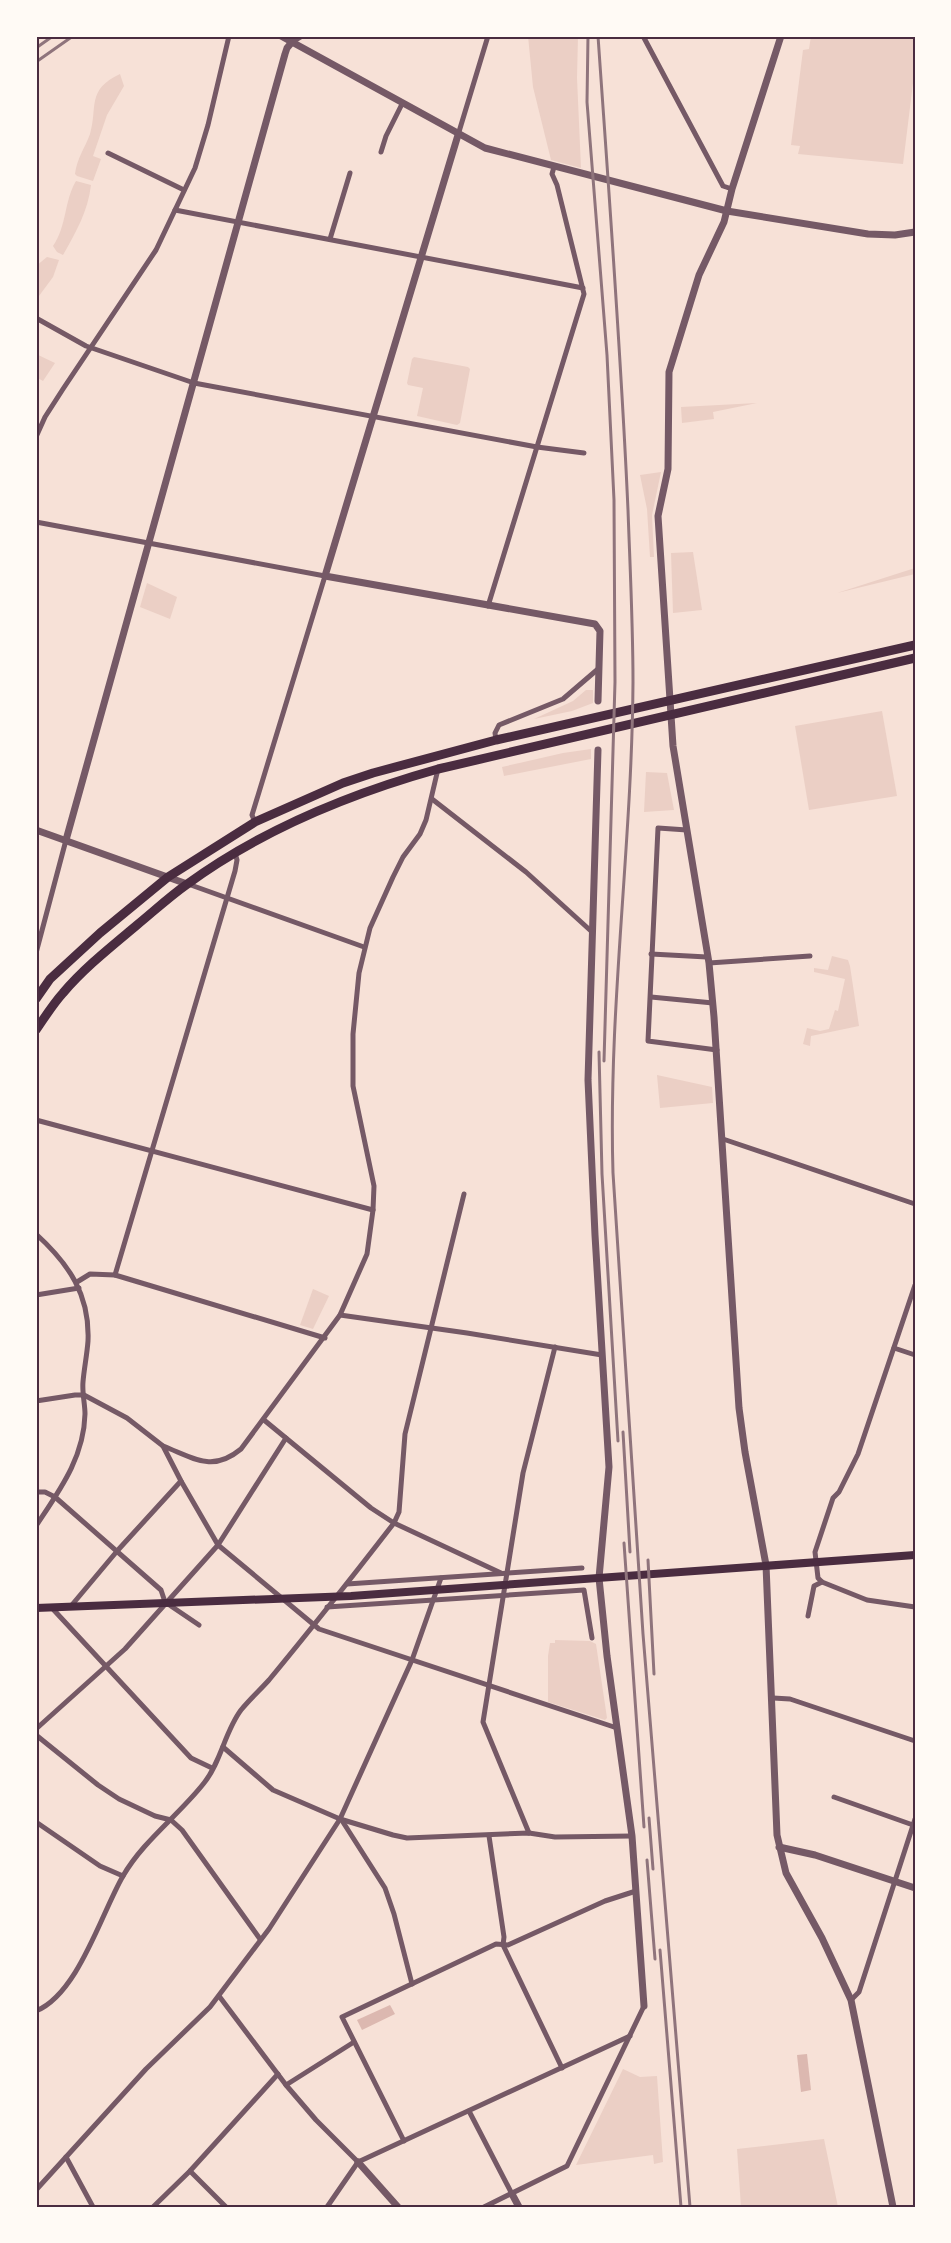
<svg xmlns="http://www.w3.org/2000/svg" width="951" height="2243" viewBox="0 0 951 2243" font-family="Literata,serif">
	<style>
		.green { fill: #ebcfc5 }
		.water { fill: #dcb8b0 }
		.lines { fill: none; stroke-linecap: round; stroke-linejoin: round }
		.minor { stroke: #755966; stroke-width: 5 }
		.tertiary { stroke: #755966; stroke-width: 7 }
		.secondary { stroke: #4a2c40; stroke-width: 8 }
		.trunk { stroke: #4a2c40; stroke-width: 9 }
		.rail { stroke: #8f747c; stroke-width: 3 }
		.neatline { fill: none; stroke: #4a2c40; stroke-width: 2 }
	</style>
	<rect width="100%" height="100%" fill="#f7e1d7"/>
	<g class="green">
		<polygon points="528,36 578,36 577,78 581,168 551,160 533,87"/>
		<polygon points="811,36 915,36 915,67 903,164 798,154 800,146 791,145 803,50 809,49"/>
		<path d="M120,74l4,12 -17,29 -14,41 8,3 -8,22 -16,-5 -2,-2c2,-16 10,-26 15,-40 8,-27 -4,-44 30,-60z"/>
		<path d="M76,181l15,4c-3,26 -15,47 -28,70l-6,-3 -4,-6c14,-20 11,-45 23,-65z"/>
		<polygon points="47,257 59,260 53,277 36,300 36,266"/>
		<polygon points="36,354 55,363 43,381 36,377"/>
		<polygon points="414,357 468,367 470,369 460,423 457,425 417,416 423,388 408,385 407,383 412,359"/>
		<polygon points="757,403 713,412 714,419 682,423 681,407"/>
		<polygon points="661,472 652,515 654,557 650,557 647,509 640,475"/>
		<polygon points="693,552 702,610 673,613 671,553"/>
		<polygon points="915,568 915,574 837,593"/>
		<polygon points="147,583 177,597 170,619 140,607"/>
		<polygon points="586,690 593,690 593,703 572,711 534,719 573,701"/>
		<polygon points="882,711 897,796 809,810 795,726"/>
		<polygon points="591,749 591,759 504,776 502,767 563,753"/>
		<polygon points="646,772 667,773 674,810 644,812"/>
		<polygon points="832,956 848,960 850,966 859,1026 811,1036 810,1046 803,1044 807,1028 820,1031 829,1029 835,1010 838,1011 845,979 814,972 814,968 828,970"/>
		<polygon points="657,1075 712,1087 713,1103 660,1108"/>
		<polygon points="313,1289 329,1296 313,1329 300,1325"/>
		<polygon points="555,1640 590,1641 596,1644 607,1718 605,1720 548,1702 548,1656 550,1643 555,1643"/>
		<polygon points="623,2069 640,2077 657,2076 663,2162 654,2164 653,2155 576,2165"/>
		<polygon points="824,2139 838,2207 741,2207 737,2149"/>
	</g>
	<g class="water">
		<polygon points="390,2005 395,2014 362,2030 357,2020"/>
		<polygon points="807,2054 811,2090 801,2092 797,2055"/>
	</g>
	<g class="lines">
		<g class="minor">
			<polyline points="643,36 723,186 732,189"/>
			<polyline points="292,42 302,36"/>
			<polyline points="458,135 488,36"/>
			<polyline points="381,152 386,136 402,104"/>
			<polyline points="108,153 184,190"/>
			<polyline points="175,210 583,288"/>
			<polyline points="330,239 350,173"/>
			<polyline points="36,318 86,346 194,383 537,447 584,453"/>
			<polyline points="36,437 45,417 63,389 156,250 195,168 208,125 229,36"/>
			<polyline points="36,522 325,576 252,815 255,822"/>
			<polyline points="488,606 584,294 557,185 552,174 554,167"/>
			<polyline points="496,740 495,733 499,725 563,699 598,669"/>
			<polyline points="432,799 526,872 591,931"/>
			<polyline points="687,830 658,828 648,1041 717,1050"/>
			<polyline points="188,884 364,947"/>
			<polyline points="36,953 66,840"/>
			<polyline points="651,954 707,957"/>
			<polyline points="709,963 810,956"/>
			<polyline points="651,997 713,1003"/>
			<polyline points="36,1120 373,1210"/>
			<polyline points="723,1139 915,1204"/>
			<path d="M36,1234c33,30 54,61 52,107 -1,14 -4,28 -5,41 -1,11 2,22 2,32 -1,44 -26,77 -49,112"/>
			<polyline points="115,1275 235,871 237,860 235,853"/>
			<polyline points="77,1282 90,1274 115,1275 325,1338"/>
			<polyline points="915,1285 858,1454 839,1492 833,1498 815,1552 818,1578 822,1582 867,1600 915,1607"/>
			<polyline points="36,1295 79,1288"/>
			<polyline points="340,1315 467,1333 602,1355"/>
			<polyline points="894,1348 915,1355"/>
			<polyline points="36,1401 75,1395 84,1395 127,1418 163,1446 181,1481 218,1545 319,1629 617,1728"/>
			<polyline points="264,1420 371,1508 394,1523 501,1573"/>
			<path d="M163,1446c31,12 49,27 78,3l99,-134 27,-61 6,-44 1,-24 -21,-100v-52l6,-61 11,-45 23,-51 10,-20 17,-23 6,-14 12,-51"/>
			<polyline points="36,1492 45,1492 55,1497 161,1590 165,1602 199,1625"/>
			<polyline points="347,1584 582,1568"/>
			<polyline points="71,1606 118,1550 181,1481"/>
			<polyline points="51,1607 191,1758 212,1768"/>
			<polyline points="327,1607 584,1590 592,1638"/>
			<polyline points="808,1616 814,1586 822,1582"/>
			<polyline points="773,1698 790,1699 915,1741"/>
			<polyline points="36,1729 125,1649 218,1545 286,1438"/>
			<polyline points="36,1735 98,1785 119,1799 155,1816 171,1820 182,1830 260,1939"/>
			<polyline points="223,1747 273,1790 340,1819 393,1835 407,1838 529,1833 555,1837 632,1836"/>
			<polyline points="834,1797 913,1825"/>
			<polyline points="341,1819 385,1888 394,1914 412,1984"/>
			<polyline points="36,1822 100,1866 123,1876"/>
			<polyline points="529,1833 483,1722 523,1473 555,1347"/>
			<polyline points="489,1836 504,1937 503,1945 562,2068"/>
			<polyline points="219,1996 286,2085 316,2120 358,2162"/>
			<polyline points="851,2000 859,1992 915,1819"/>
			<path d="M36,2011c42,-17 65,-97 87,-135 20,-35 56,-61 81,-93 17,-21 21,-52 37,-73 9,-11 19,-20 28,-30 43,-52 84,-104 125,-157l5,-11 6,-78 59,-240"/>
			<polyline points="286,2085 354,2042"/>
			<polyline points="469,2111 512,2194"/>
			<polyline points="404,2141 342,2017 496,1944 508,1945 605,1901 636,1891"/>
			<polyline points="66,2157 93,2207"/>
			<polyline points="190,2171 226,2207"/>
			<polyline points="36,2190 146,2069 210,2007 269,1929 340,1819 412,1660 441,1578"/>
			<polyline points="153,2207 190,2171 278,2074"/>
			<polyline points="327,2207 358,2162 630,2036"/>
			<polyline points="484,2207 567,2166 644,2006"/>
		</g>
		<g class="tertiary">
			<polyline points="281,36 485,148 727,211 868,234 895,235 915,232"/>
			<polyline points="781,36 732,189 724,222 699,275 669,372 668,469 658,516 673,746 709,963 714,1017 739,1408 745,1452 766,1565 777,1835 786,1873 822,1938 851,2000 893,2207"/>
			<polyline points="458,135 325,576 595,624 600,631 598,701"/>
			<polyline points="598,750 588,1080 595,1235 609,1467 599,1578 607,1656 632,1836 644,2006"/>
			<polyline points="36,830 187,884"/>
			<polyline points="66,840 285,54 287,48 292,42"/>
			<polyline points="779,1847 815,1855 915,1888"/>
			<polyline points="358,2162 398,2207"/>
			<polyline points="512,2194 519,2207"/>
		</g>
		<polyline class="secondary" points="36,1608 351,1596 915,1555"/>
		<g class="trunk">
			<polyline points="36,999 50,979 100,933 168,877 255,822 343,783 373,773 496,740 915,645"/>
			<path d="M36,1030c9,-13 17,-26 27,-37 21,-25 49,-47 74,-68 16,-13 32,-28 49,-40 75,-55 163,-91 252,-116l477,-111"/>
		</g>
		<g class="rail">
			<polyline points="588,36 587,102 607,355 614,500 615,682 604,1061"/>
			<path d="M598,36c11,158 23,316 30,474 2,57 5,114 5,172 -1,164 -25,327 -20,491l30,461 47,573"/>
			<polyline points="36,48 53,36"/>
			<polyline points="36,62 73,36"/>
			<polyline points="599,1052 602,1174 618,1441"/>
			<polyline points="623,1432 630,1552"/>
			<polyline points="624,1543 644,1827"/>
			<polyline points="648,1560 654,1674"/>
			<polyline points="649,1818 653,1869"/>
			<polyline points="647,1860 655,1959"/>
			<polyline points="660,1950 681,2207"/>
		</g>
	</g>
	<rect width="951" height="2243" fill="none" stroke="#fffaf5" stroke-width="75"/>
	<rect x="38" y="38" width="876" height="2168" class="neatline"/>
</svg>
